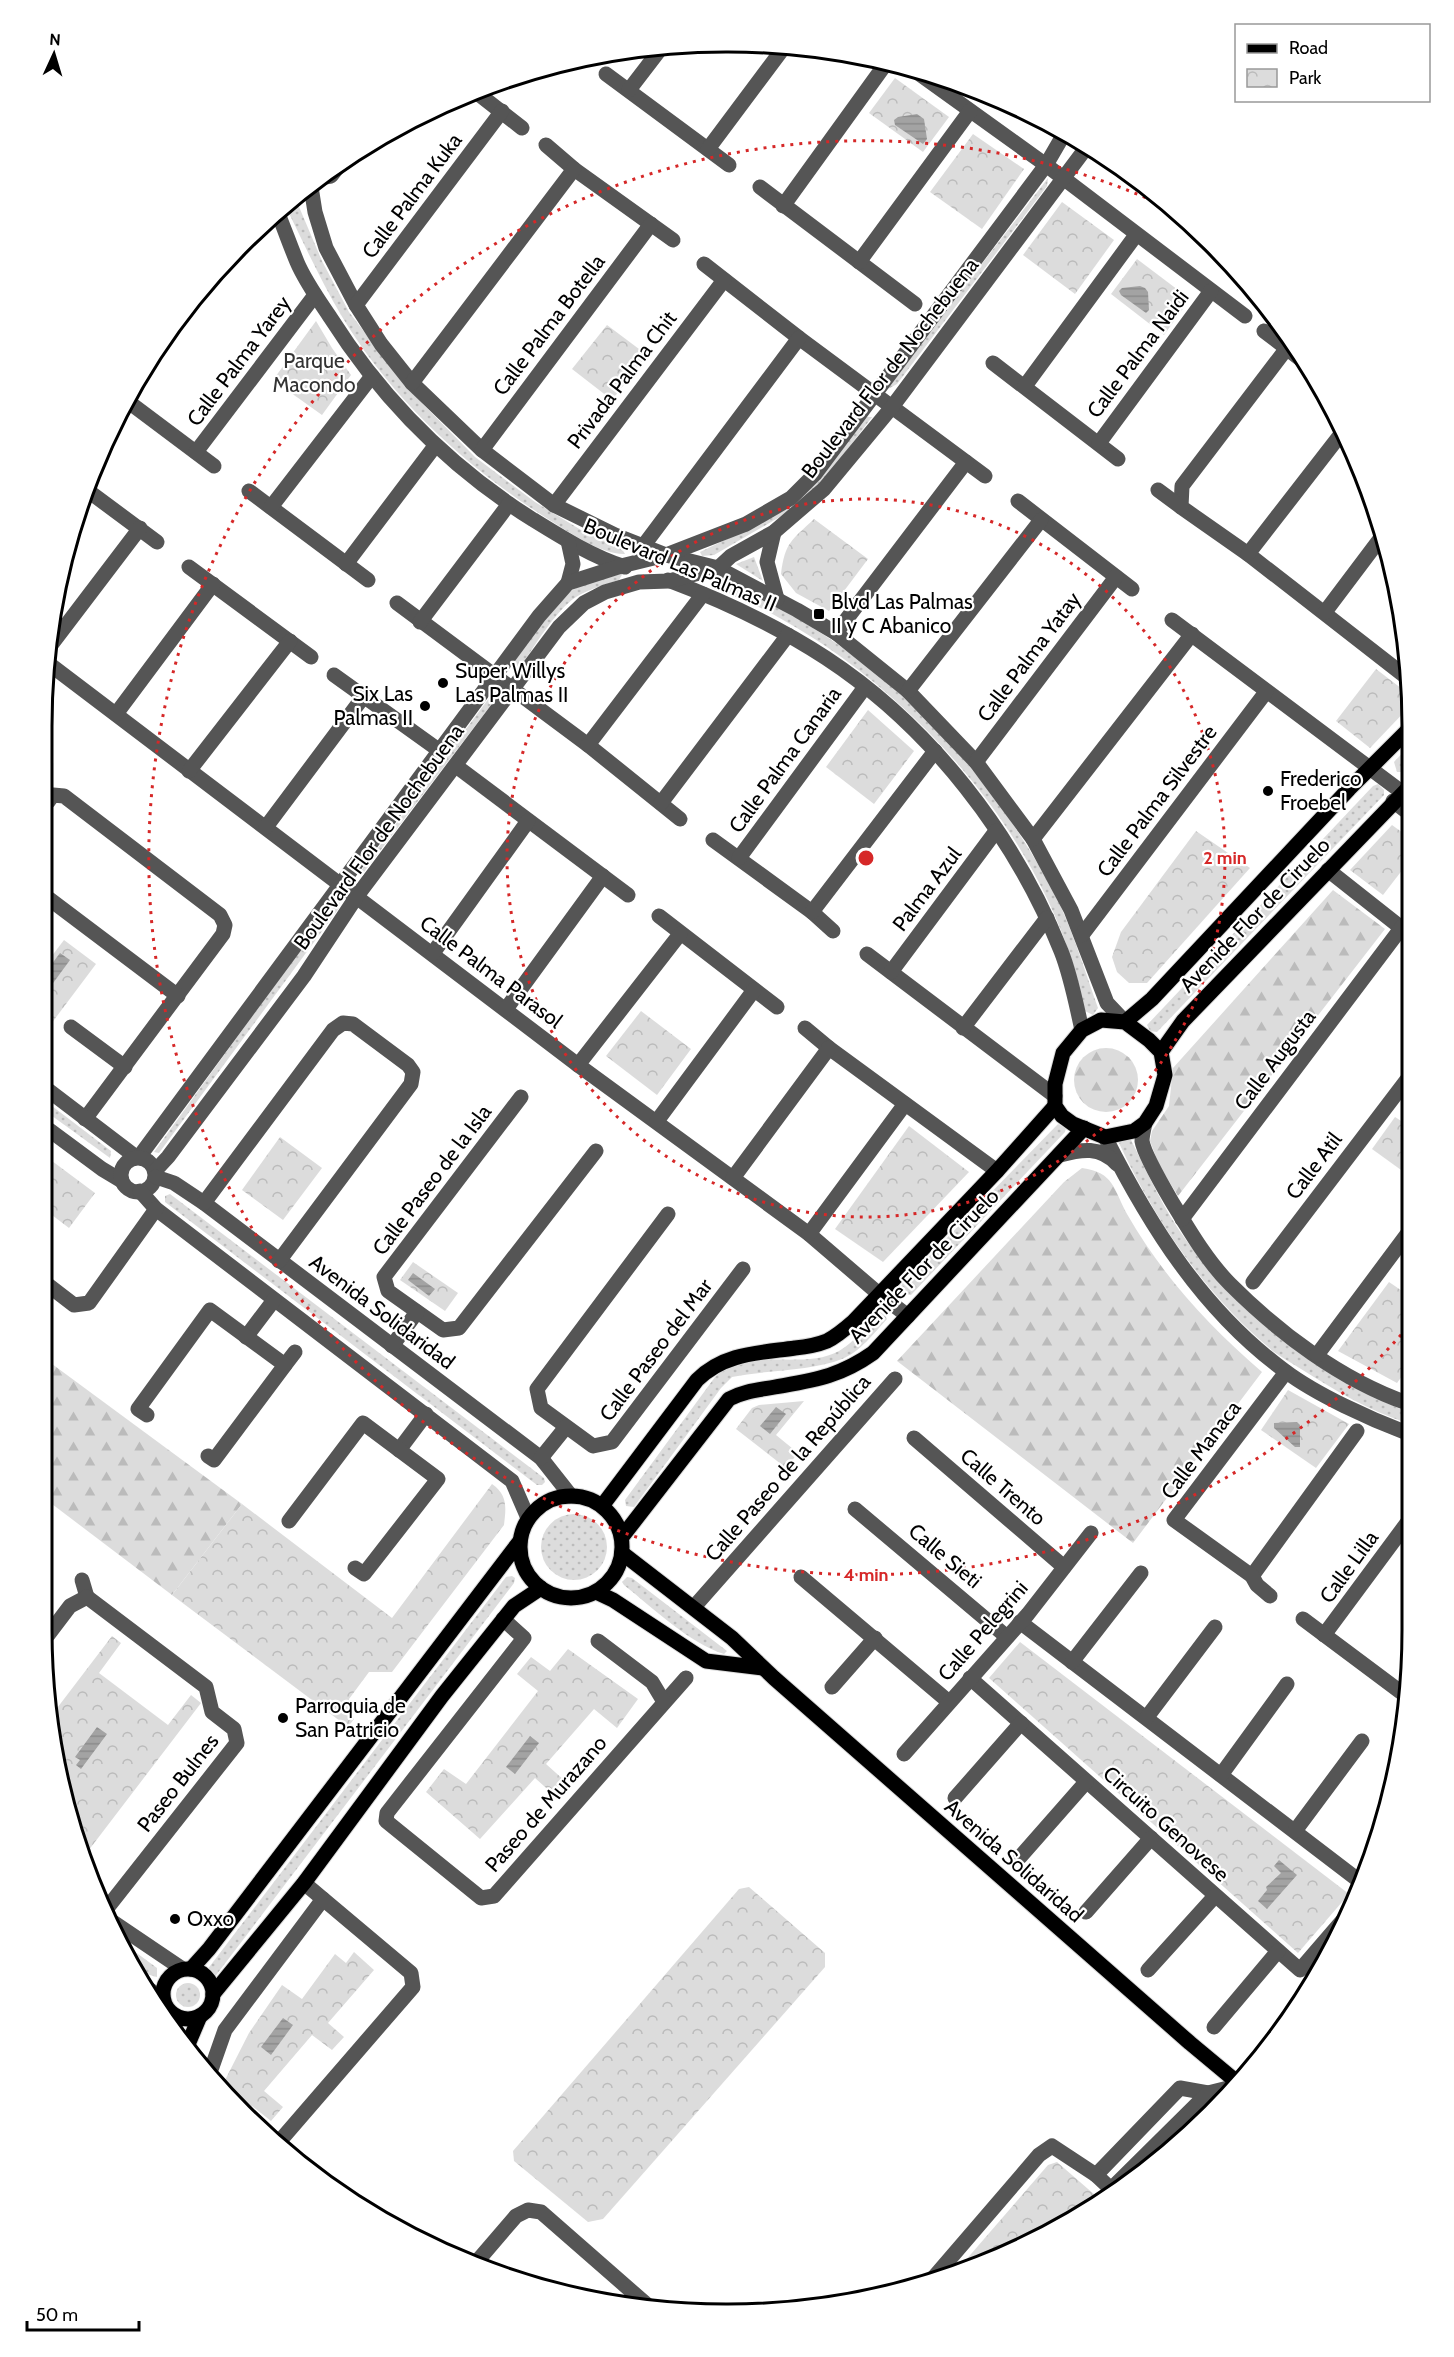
<svg xmlns="http://www.w3.org/2000/svg" width="1454" height="2357" viewBox="0 0 1454 2357" font-family="Cabin,sans-serif">
	<style>
		.grass { fill: url(#grass-dots) }
		.forest { fill: url(#forest-firs) }
		.park { fill: url(#park-crowns) }
		.water { fill: url(#water-rules) }
		.lines { fill: none; stroke-linecap: round; stroke-linejoin: round }
		.major-casing { stroke: #dbdbdb; stroke-width: 17 }
		.minor { stroke: #555; stroke-width: 15 }
		.major { stroke: #000; stroke-width: 15 }
		.ring { fill: none; stroke: #d62828; stroke-width: 3; stroke-dasharray: 3 6 }
		.poi-dot { fill: #000; stroke: #fff; stroke-width: 2 }
		.labels { text-anchor: middle; stroke-width: 4.5; stroke-linejoin: round; paint-order: stroke }
		.street-label { font-size: 21px; fill: #000; stroke: #fff }
		.park-label { font-size: 21px; fill: #333; stroke: #fff }
		.poi-label { font-size: 21px; fill: #000; stroke: #fff; text-anchor: start }
		.rim { fill: none; stroke: #000; stroke-width: 3 }
		.centre { fill: #d62828; stroke: #fff; stroke-width: 3 }
		.ring-label { font-size: 18px; text-anchor: middle; font-weight: bold; fill: #d62828; stroke: #fff; stroke-width: 4.5; stroke-linejoin: round; paint-order: stroke }
	</style>
	<defs>
		<pattern id="grass-dots" width="8" height="8" patternUnits="userSpaceOnUse" patternTransform="scale(1.5)"><rect width="8" height="8" fill="#dcdcdc"/><path d="M2 2h.1M6 6h.1" fill="none" stroke="#bbb" stroke-width="1.8" stroke-linecap="round"/></pattern>
		<pattern id="forest-firs" width="22" height="20" patternUnits="userSpaceOnUse" patternTransform="scale(1.5)"><rect width="22" height="20" fill="#dcdcdc"/><path d="M5 1l3.5 6h-7zM16 11l3.5 6h-7z" fill="#bbb"/></pattern>
		<pattern id="park-crowns" width="20" height="18" patternUnits="userSpaceOnUse" patternTransform="scale(1.5)"><rect width="20" height="18" fill="#dcdcdc"/><path d="M2 6a3 3 0 1 1 6 0M12 15a3 3 0 1 1 6 0" fill="none" stroke="#bbb"/></pattern>
		<pattern id="water-rules" width="6" height="5" patternUnits="userSpaceOnUse" patternTransform="scale(1.5)"><rect width="6" height="5" fill="#a3a3a3"/><path d="M0 2.5h6" fill="none" stroke="#8b8b8b"/></pattern>
	</defs>
	<rect width="100%" height="100%" fill="#fff"/>
	<g class="grass">
		<polygon points="1048,178 1047,186 897,384 888,389 894,378"/>
		<path d="M293,200l4,2 25,59 27,51 60,78 66,67 60,45 51,31 35,14 4,7c-22,1 -55,-21 -74,-33 -83,-52 -159,-121 -210,-206 -21,-36 -38,-73 -56,-110z"/>
		<polygon points="867,417 872,417 822,483 797,507 714,555 702,556 700,552 752,527"/>
		<polygon points="754,557 763,581 736,564"/>
		<path d="M623,573l-4,7c-15,5 -30,9 -43,17 -21,14 -41,49 -56,70l-8,4 1,-8c14,-19 38,-59 58,-72 16,-10 35,-13 52,-18z"/>
		<path d="M710,579c31,3 63,25 90,41 111,66 203,170 260,285 15,33 26,69 38,103l-5,7 -8,-4c-5,-18 -8,-36 -14,-53 -41,-126 -139,-240 -247,-313 -18,-12 -37,-23 -55,-33 -20,-10 -44,-17 -59,-33z"/>
		<polygon points="498,690 497,697 364,872 358,875 492,694"/>
		<polygon points="1410,745 1410,765 1404,772 1397,772 1394,762"/>
		<polygon points="1378,784 1384,790 1384,795 1157,1032 1150,1031 1147,1025 1373,786"/>
		<polygon points="340,901 339,908 159,1153 154,1152 334,903"/>
		<polygon points="48,1103 111,1151 110,1158 48,1113"/>
		<polygon points="1058,1124 1066,1128 1065,1132 911,1295 902,1294 900,1290 902,1284"/>
		<path d="M1125,1138l6,2c17,34 33,70 55,100 57,77 134,135 221,172v11c-37,-12 -73,-33 -106,-54 -9,-6 -19,-11 -27,-17 -67,-55 -119,-131 -155,-209z"/>
		<polygon points="170,1194 544,1478 545,1482 542,1485 537,1485 165,1202 165,1196"/>
		<path d="M879,1312l5,1 3,6c-13,14 -27,33 -45,40 -29,12 -77,11 -110,18l-11,11 -87,119 -8,-1 -1,-6 90,-123c4,-4 9,-9 15,-11 31,-14 79,2 109,-15 16,-9 27,-26 40,-39z"/>
		<circle cx="574" cy="1547" r="33"/>
		<polygon points="512,1576 515,1578 514,1583 214,1978 210,1978 207,1975 207,1970 506,1577"/>
		<path d="M627,1577l5,1 95,73 -3,3c-35,-11 -71,-46 -100,-69l-2,-3z"/>
		<path d="M115,1937l42,31v9c-22,-5 -30,-21 -42,-40z"/>
		<circle cx="188" cy="1995" r="12"/>
	</g>
	<g class="forest">
		<polygon points="1333,890 1385,929 1178,1196 1159,1165 1150,1141 1152,1131 1169,1106 1173,1068"/>
		<circle cx="1106" cy="1080" r="32"/>
		<path d="M1082,1168c32,4 32,22 45,46 37,64 80,110 135,158l-129,171 -236,-182 167,-179z"/>
		<polygon points="48,1361 242,1504 172,1595 48,1501"/>
	</g>
	<g class="park">
		<polygon points="895,78 949,117 923,152 869,113"/>
		<polygon points="973,134 1024,169 982,229 930,192"/>
		<polygon points="1062,202 1114,240 1075,294 1023,255"/>
		<polygon points="1137,259 1190,299 1164,335 1111,294"/>
		<polygon points="316,321 332,348 351,375 322,415 273,380"/>
		<polygon points="607,325 647,355 612,400 572,369"/>
		<path d="M814,519l54,40 -39,52 -33,-18 -15,-19c4,-32 11,-34 33,-55z"/>
		<polygon points="1376,669 1410,695 1410,706 1370,748 1336,721"/>
		<polygon points="868,710 914,751 874,804 826,767"/>
		<polygon points="1392,825 1410,838 1410,860 1383,895 1350,870"/>
		<polygon points="1196,831 1250,868 1147,983 1129,983 1117,972 1112,957 1121,932"/>
		<polygon points="64,940 96,964 48,1028 48,961"/>
		<polygon points="641,1011 691,1049 657,1095 606,1056"/>
		<polygon points="1395,1117 1409,1126 1408,1175 1372,1149"/>
		<polygon points="909,1126 969,1172 883,1262 835,1229"/>
		<polygon points="280,1137 322,1168 283,1220 242,1190"/>
		<polygon points="48,1158 95,1193 69,1228 48,1212"/>
		<polygon points="413,1262 458,1293 445,1311 400,1280"/>
		<polygon points="1389,1282 1408,1295 1408,1368 1397,1383 1338,1351"/>
		<polygon points="1288,1390 1349,1424 1316,1468 1261,1430"/>
		<polygon points="804,1401 776,1435 798,1453 786,1468 736,1429 752,1408 759,1405"/>
		<path d="M492,1484c16,11 14,24 12,41l-112,147h-23l-20,27 5,20 -6,8 -176,-132 70,-91 150,114z"/>
		<polygon points="112,1636 121,1643 99,1673 168,1725 191,1695 201,1703 82,1859 48,1720"/>
		<polygon points="1020,1642 1349,1894 1298,1953 989,1678"/>
		<polygon points="568,1649 638,1699 617,1728 594,1709 546,1764 565,1781 554,1795 535,1778 480,1839 426,1792 444,1769 466,1784 538,1691 517,1674 531,1657 550,1671"/>
		<polygon points="749,1887 825,1953 825,1967 603,2219 588,2222 514,2161 513,2151 739,1889"/>
		<polygon points="354,1952 374,1970 328,2023 344,2037 332,2050 312,2035 264,2091 283,2107 271,2121 252,2106 247,2111 222,2086 249,2033 282,1985 302,1999 335,1954 346,1963"/>
		<polygon points="1057,2162 1103,2202 952,2276 1048,2165"/>
	</g>
	<g class="water">
		<polygon points="917,114 924,119 927,139 923,144 895,125 894,120 898,117"/>
		<polygon points="1140,286 1145,288 1148,292 1149,310 1146,313 1121,295 1119,291 1122,288"/>
		<polygon points="60,953 70,960 48,990 48,969"/>
		<polygon points="413,1273 435,1289 429,1296 408,1280"/>
		<polygon points="776,1407 786,1414 770,1434 760,1426"/>
		<polygon points="1297,1422 1300,1425 1300,1447 1295,1447 1274,1428 1274,1423"/>
		<polygon points="97,1727 107,1734 81,1769 76,1765 80,1760 75,1757"/>
		<polygon points="530,1736 539,1743 515,1774 506,1767"/>
		<polygon points="1279,1860 1297,1875 1267,1909 1258,1901 1267,1890 1266,1887 1281,1873 1274,1866"/>
		<polygon points="283,2018 293,2025 271,2055 261,2047"/>
	</g>
	<g class="lines">
		<g class="major-casing">
			<g id="major">
				<polygon points="1101,1020 1125,1022 1149,1040 1161,1052 1165,1075 1156,1106 1145,1123 1134,1131 1105,1137 1073,1124 1062,1116 1055,1106 1055,1084 1063,1053 1082,1030"/>
				<polyline points="1125,1022 1152,999 1349,789 1410,728"/>
				<polyline points="1161,1052 1183,1021 1410,786"/>
				<circle cx="571" cy="1547" r="51"/>
				<path d="M602,1506l95,-126c27,-27 62,-27 98,-32 10,-1 22,-3 32,-7 10,-5 18,-12 26,-19l144,-151 58,-65"/>
				<path d="M622,1537l107,-138c15,-8 30,-9 46,-12 39,-7 64,-10 98,-34l211,-225"/>
				<polyline points="622,1553 732,1638 774,1678 1190,2043 1238,2083"/>
				<polyline points="596,1592 613,1600 706,1661 763,1668"/>
				<circle cx="188" cy="1994" r="25"/>
				<polyline points="191,1969 209,1949 520,1541"/>
				<polyline points="213,1994 304,1883 442,1696 514,1606 541,1588"/>
				<polyline points="186,2049 200,2016"/>
			</g>
		</g>
		<g class="minor">
			<polyline points="911,68 1046,165 1245,316"/>
			<polyline points="606,74 729,165"/>
			<polyline points="629,90 662,47"/>
			<polyline points="476,92 522,128"/>
			<polyline points="546,145 574,169 673,240"/>
			<polyline points="708,149 785,46"/>
			<polyline points="325,177 331,176 338,167"/>
			<polyline points="311,187 315,212 326,248 356,305 381,344 412,383 482,450 554,505 615,535 666,555 718,568 797,610 836,633 908,691 976,762 1033,839 1071,910 1107,1003 1125,1022"/>
			<polyline points="760,187 915,304"/>
			<polyline points="783,206 887,62"/>
			<path d="M277,211c7,17 13,34 20,51 8,19 21,37 33,55 52,82 120,150 202,202 29,18 61,38 93,48"/>
			<polyline points="859,262 970,111"/>
			<polyline points="704,264 799,338 985,476"/>
			<polyline points="356,305 502,111"/>
			<polyline points="1264,331 1303,361"/>
			<polyline points="1287,348 1182,486 1181,507 1248,554 1410,680"/>
			<polyline points="993,363 1118,459"/>
			<polyline points="412,383 574,169"/>
			<polyline points="1025,386 1136,235"/>
			<polyline points="130,403 214,466"/>
			<polyline points="1099,443 1211,291"/>
			<polyline points="482,450 651,224"/>
			<polyline points="196,452 315,295"/>
			<polyline points="87,490 157,542"/>
			<polyline points="1158,490 1181,507"/>
			<polyline points="249,491 368,580"/>
			<polyline points="1018,501 1132,589"/>
			<polyline points="554,505 724,280"/>
			<polyline points="271,507 372,376"/>
			<polyline points="774,532 767,562 777,599"/>
			<polyline points="568,541 573,564 568,583"/>
			<polyline points="644,545 799,338"/>
			<polyline points="1248,554 1341,434"/>
			<polyline points="346,564 435,446"/>
			<polyline points="189,567 311,657"/>
			<path d="M668,580c56,21 109,46 158,78 105,69 189,178 235,293 10,25 15,53 21,79"/>
			<polyline points="397,603 588,745 680,819"/>
			<polyline points="1325,612 1383,535"/>
			<polyline points="1172,620 1403,793"/>
			<polyline points="420,622 509,504"/>
			<polyline points="836,633 966,462"/>
			<polyline points="48,649 140,528"/>
			<polyline points="48,663 578,1065 809,1234 879,1294 908,1316"/>
			<polyline points="334,675 440,751"/>
			<polyline points="908,691 1041,520"/>
			<polyline points="116,714 213,584"/>
			<polyline points="588,745 703,594"/>
			<polyline points="976,762 1116,577"/>
			<polyline points="456,766 628,895"/>
			<polyline points="189,771 290,641"/>
			<polyline points="1393,801 1410,814"/>
			<polyline points="48,802 53,795 64,796 220,915 225,925 223,934 85,1119"/>
			<polyline points="661,803 788,635"/>
			<polyline points="266,827 364,696"/>
			<polyline points="1033,839 1192,634"/>
			<polyline points="713,840 812,912 833,931"/>
			<polyline points="739,858 865,687"/>
			<polyline points="1328,870 1409,934"/>
			<polyline points="48,898 178,996"/>
			<polyline points="812,912 935,751"/>
			<polyline points="659,916 777,1007"/>
			<polyline points="1082,935 1266,692"/>
			<polyline points="433,953 528,821"/>
			<polyline points="867,954 1055,1096"/>
			<polyline points="891,972 996,831"/>
			<polyline points="506,1009 603,876"/>
			<polyline points="71,1027 125,1067"/>
			<polyline points="805,1028 829,1048 997,1171"/>
			<polyline points="963,1028 1047,918"/>
			<polyline points="578,1065 680,934"/>
			<polyline points="48,1090 136,1157"/>
			<polyline points="521,1097 384,1277 388,1291 443,1330 459,1328 596,1151"/>
			<polyline points="657,1121 754,990"/>
			<path d="M1145,1123c-1,5 -3,13 -3,18 2,13 23,49 30,61 17,28 35,59 58,82 49,49 111,96 177,119"/>
			<polyline points="48,1129 102,1169 122,1181"/>
			<path d="M1105,1137c45,89 98,174 180,234 32,24 85,48 122,62"/>
			<path d="M1060,1155c22,-6 40,-9 57,9"/>
			<polyline points="139,1157 539,616 568,583 621,566 666,555 746,524 791,498 815,474 1046,165 1064,134"/>
			<circle cx="138" cy="1175" r="17"/>
			<polyline points="155,1171 168,1157 304,976 357,896 559,627 584,603 605,592 639,582 669,581 718,568 731,556 774,532 824,489 892,407 1086,148"/>
			<polyline points="156,1177 174,1183 204,1203 541,1458 571,1496"/>
			<polyline points="733,1178 829,1048"/>
			<polyline points="140,1191 156,1209 512,1481 528,1518"/>
			<polyline points="204,1203 333,1030 343,1023 353,1024 408,1065 413,1072 411,1084 279,1261"/>
			<polyline points="668,1214 537,1389 541,1408 593,1446 612,1442 743,1269"/>
			<polyline points="1182,1219 1402,927"/>
			<polyline points="809,1234 905,1104"/>
			<polyline points="1253,1282 1409,1077"/>
			<polyline points="48,1285 74,1305 89,1303 156,1209"/>
			<polyline points="246,1337 274,1300"/>
			<polyline points="392,1346 417,1312"/>
			<polyline points="1317,1355 1408,1233"/>
			<polyline points="285,1365 295,1352"/>
			<polyline points="147,1415 138,1409 210,1310 285,1365 214,1460 208,1456"/>
			<polyline points="914,1438 1064,1567"/>
			<polyline points="399,1450 426,1414"/>
			<polyline points="541,1458 566,1427"/>
			<polyline points="855,1509 1007,1637"/>
			<polyline points="289,1521 363,1423 438,1479 364,1574 355,1568"/>
			<polyline points="1252,1576 1357,1431"/>
			<polyline points="801,1577 949,1702"/>
			<polyline points="82,1580 87,1597"/>
			<polyline points="1270,1596 1257,1585 1252,1576 1174,1520 1286,1372"/>
			<polyline points="694,1607 895,1379"/>
			<polyline points="503,1619 524,1638 387,1813 386,1821 481,1898 494,1896 686,1678"/>
			<polyline points="1303,1619 1406,1696"/>
			<polyline points="1020,1622 1362,1883"/>
			<polyline points="48,1635 70,1606 87,1597 206,1687 212,1712 234,1729 237,1743 104,1912"/>
			<polyline points="1324,1635 1407,1523"/>
			<polyline points="598,1641 652,1682 664,1702"/>
			<polyline points="1072,1662 1141,1573"/>
			<polyline points="970,1678 1300,1970 1344,1919"/>
			<polyline points="832,1687 875,1638"/>
			<polyline points="1147,1717 1215,1627"/>
			<polyline points="904,1754 1028,1614 1091,1533"/>
			<polyline points="1221,1775 1287,1684"/>
			<polyline points="955,1798 1021,1723"/>
			<polyline points="1295,1831 1362,1741"/>
			<polyline points="1020,1857 1086,1782"/>
			<polyline points="1086,1912 1151,1838"/>
			<polyline points="107,1918 181,1968"/>
			<polyline points="1148,1970 1215,1896"/>
			<polyline points="146,1987 161,1998"/>
			<polyline points="1214,2027 1278,1951"/>
			<polyline points="208,2072 212,2067 225,2030 323,1899"/>
			<polyline points="279,2142 413,1987 411,1973 304,1883"/>
			<polyline points="1096,2175 1180,2088 1208,2093 1220,2104"/>
			<polyline points="474,2265 516,2216 528,2210 541,2212 653,2310"/>
			<polyline points="929,2283 1039,2155 1052,2146 1096,2175 1111,2189 1208,2093 1236,2086"/>
		</g>
		<use href="#major" class="major"/>
	</g>
	<g class="ring">
		<circle cx="866" cy="858" r="359"/>
		<path d="M1407 1328A717 717 0 1 1 1169 208"/>
	</g>
	<g class="poi-dot">
		<rect x="813" y="608" width="12" height="12" rx="3"/>
		<circle cx="443" cy="683" r="6"/>
		<circle cx="425" cy="706" r="6"/>
		<circle cx="1268" cy="791" r="6"/>
		<circle cx="283" cy="1718" r="6"/>
		<circle cx="175" cy="1919" r="6"/>
	</g>
	<g class="labels">
		<g class="street-label">
			<text transform="translate(412 196) rotate(-53)" y="7">Calle Palma Kuka</text>
			<text transform="translate(549 325) rotate(-53)" y="7">Calle Palma Botella</text>
			<text transform="translate(1138 354) rotate(-53)" y="7">Calle Palma Naidi</text>
			<text transform="translate(239 361) rotate(-53)" y="7">Calle Palma Yarey</text>
			<text transform="translate(890 368) rotate(-52)" y="7">Boulevard Flor de Nochebuena</text>
			<text transform="translate(622 380) rotate(-53)" y="7">Privada Palma Chit</text>
			<text transform="translate(680 565) rotate(23)" y="7">Boulevard Las Palmas II</text>
			<text transform="translate(1029 657) rotate(-53)" y="7">Calle Palma Yatay</text>
			<text transform="translate(785 760) rotate(-54)" y="7">Calle Palma Canaria</text>
			<text transform="translate(1157 801) rotate(-53)" y="7">Calle Palma Silvestre</text>
			<text transform="translate(379 837) rotate(-54)" y="7">Boulevard Flor de Nochebuena</text>
			<text transform="translate(927 889) rotate(-53)" y="7">Palma Azul</text>
			<text transform="translate(1255 915) rotate(-46)" y="7">Avenide Flor de Ciruelo</text>
			<text transform="translate(491 972) rotate(37)" y="7">Calle Palma Parasol</text>
			<text transform="translate(1275 1060) rotate(-53)" y="7">Calle Augusta</text>
			<text transform="translate(1314 1166) rotate(-53)" y="7">Calle Atil</text>
			<text transform="translate(432 1180) rotate(-53)" y="7">Calle Paseo de la Isla</text>
			<text transform="translate(924 1266) rotate(-46)" y="7">Avenide Flor de Ciruelo</text>
			<text transform="translate(382 1312) rotate(37)" y="7">Avenida Solidaridad</text>
			<text transform="translate(656 1350) rotate(-53)" y="7">Calle Paseo del Mar</text>
			<text transform="translate(1201 1450) rotate(-53)" y="7">Calle Manaca</text>
			<text transform="translate(788 1468) rotate(-49)" y="7">Calle Paseo de la República</text>
			<text transform="translate(1003 1487) rotate(41)" y="7">Calle Trento</text>
			<text transform="translate(945 1556) rotate(40)" y="7">Calle Sieti</text>
			<text transform="translate(1349 1567) rotate(-54)" y="7">Calle Lilla</text>
			<text transform="translate(983 1631) rotate(-49)" y="7">Calle Pelegrini</text>
			<text transform="translate(178 1783) rotate(-52)" y="7">Paseo Bulnes</text>
			<text transform="translate(546 1804) rotate(-49)" y="7">Paseo de Murazano</text>
			<text transform="translate(1166 1824) rotate(42)" y="7">Circuito Genovese</text>
			<text transform="translate(1014 1861) rotate(41)" y="7">Avenida Solidaridad</text>
		</g>
		<g class="park-label">
			<text x="314" y="368">Parque<tspan x="314" dy="24">Macondo</tspan></text>
		</g>
		<g class="poi-label">
			<text x="831" y="609">Blvd Las Palmas<tspan x="831" dy="24">II y C Abanico</tspan></text>
			<text x="455" y="678">Super Willys<tspan x="455" dy="24">Las Palmas II</tspan></text>
			<text x="413" y="701" text-anchor="end">Six Las<tspan x="413" dy="24">Palmas II</tspan></text>
			<text x="1280" y="786">Frederico<tspan x="1280" dy="24">Froebel</tspan></text>
			<text x="295" y="1713">Parroquia de<tspan x="295" dy="24">San Patricio</tspan></text>
			<text x="187" y="1926">Oxxo</text>
		</g>
	</g>
	<path d="M0 0H1454V2357H0ZM726 52H728A674 674 0 0 1 1402 726V1630A674 674 0 0 1 728 2304H726A674 674 0 0 1 52 1630V726A674 674 0 0 1 726 52Z" fill="#fff" fill-rule="evenodd"/>
	<path class="rim" d="M726 52H728A674 674 0 0 1 1402 726V1630A674 674 0 0 1 728 2304H726A674 674 0 0 1 52 1630V726A674 674 0 0 1 726 52Z"/>
	<circle cx="866" cy="858" r="9" class="centre"/>
	<g class="ring-label">
		<text x="1225" y="864">2 min</text>
		<text x="866" y="1581">4 min</text>
	</g>
	<rect x="1235" y="24" width="195" height="78" fill="#ffffff" stroke="#999999" stroke-width="1.5"/>
	<rect x="1247" y="44" width="30" height="9" fill="#000000" stroke="#999999" stroke-width="1.5"/>
	<text x="1289" y="54" font-size="18" fill="#000000">Road</text>
	<rect x="1247" y="69" width="30" height="18" fill="url(#park-crowns)" stroke="#999999" stroke-width="1.5"/>
	<text x="1289" y="84" font-size="18" fill="#000000">Park</text>
	<g transform="translate(54 54) rotate(4)" stroke="#ffffff" stroke-width="4.5" paint-order="stroke">
	<path d="M0-4.5L10 22L0 15L-10 22Z" fill="#000000"/>
	<text y="-9" font-size="16" font-weight="bold" text-anchor="middle" fill="#000000">N</text>
	</g>
	<path d="M27 2321v9h112v-9" fill="none" stroke="#000000" stroke-width="3"/>
	<text x="36" y="2321" font-size="18" fill="#000000" stroke="#ffffff" stroke-width="4.5" paint-order="stroke">50 m</text>
</svg>
